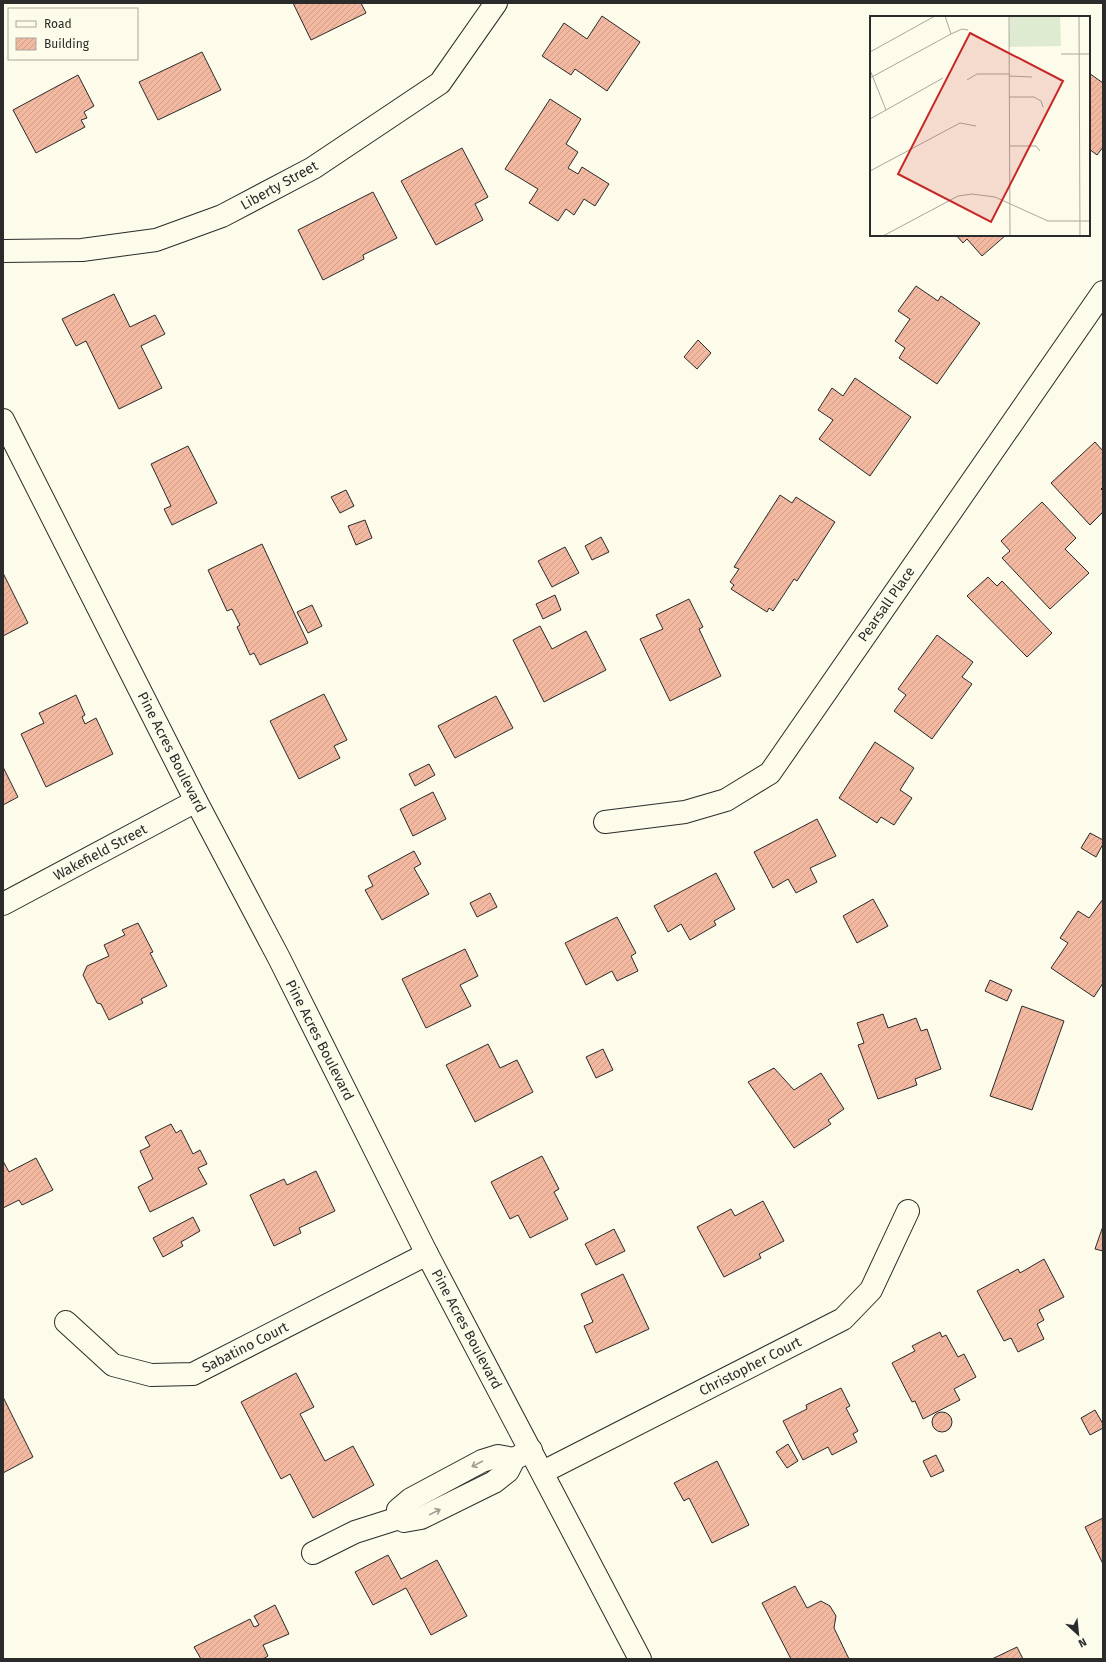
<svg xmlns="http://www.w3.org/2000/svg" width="1106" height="1662" viewBox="0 0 1106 1662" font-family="'Fira Sans',sans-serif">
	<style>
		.building { fill: url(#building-hatch); stroke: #2b2b2b }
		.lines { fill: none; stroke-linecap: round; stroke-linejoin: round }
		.minor-casing { stroke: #2b2b2b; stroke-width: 24 }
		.minor { stroke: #fdfbea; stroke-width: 22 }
		.oneway { stroke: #9e9d94 }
		.labels { text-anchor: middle; stroke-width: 3; stroke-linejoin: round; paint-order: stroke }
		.street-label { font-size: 14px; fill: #2b2b2b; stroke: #fdfbea }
		.inset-road { fill: none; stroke: #a9a89e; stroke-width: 1 }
		.view { fill: #c62828; fill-opacity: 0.15; stroke: #c62828; stroke-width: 2 }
		.inset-edge { fill: none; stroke: #2b2b2b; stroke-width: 2 }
	</style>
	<defs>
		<pattern id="building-hatch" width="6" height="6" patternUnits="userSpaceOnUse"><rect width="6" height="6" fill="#f2b8a0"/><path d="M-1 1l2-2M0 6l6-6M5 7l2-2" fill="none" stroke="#d09e8a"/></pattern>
	</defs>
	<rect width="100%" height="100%" fill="#fdfbea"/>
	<g class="building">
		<polygon points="293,3 361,3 366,13 311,40"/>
		<polygon points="602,16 640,42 607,91 575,69 571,75 542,56 564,23 587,39"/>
		<polygon points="202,52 221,90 158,120 139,82"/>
		<polygon points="1089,73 1103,83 1103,147 1097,155 1089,149"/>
		<polygon points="78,75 94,106 84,112 87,118 81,120 85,127 36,153 13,110"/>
		<polygon points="550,99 581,119 566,144 578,152 568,168 578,174 582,167 609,184 595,206 584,199 574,215 566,209 558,221 529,203 538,189 505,169"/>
		<polygon points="462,148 488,197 475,204 483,220 436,245 401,181"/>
		<polygon points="373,192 397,238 363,255 364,259 323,280 298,230"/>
		<polygon points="956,235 1006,235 982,256 967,239 963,243"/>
		<polygon points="916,286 938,301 941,296 980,323 937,384 899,358 905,348 895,341 910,319 898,311"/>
		<polygon points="114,294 130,327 155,315 165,334 141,346 162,388 119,409 86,341 76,346 62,319"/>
		<polygon points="698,340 711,353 697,369 684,357"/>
		<polygon points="855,378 911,417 870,476 819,439 833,420 818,410 832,388 843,396"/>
		<polygon points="1095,442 1103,451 1103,487 1101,489 1103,491 1103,512 1090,525 1051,483"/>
		<polygon points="188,446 217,503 172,525 164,509 171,506 151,464"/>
		<polygon points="346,490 354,506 340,513 331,497"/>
		<polygon points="780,495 792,503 796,497 835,522 797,581 794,579 773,611 769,608 767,612 731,589 734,585 730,582 739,569 734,567"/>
		<polygon points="1042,502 1076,538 1065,549 1089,573 1050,609 1002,558 1010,551 1001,541"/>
		<polygon points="365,520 372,538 356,545 348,526"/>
		<polygon points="601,537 609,552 592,560 585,546"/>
		<polygon points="262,544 308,643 260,665 254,653 250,655 237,627 240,625 232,609 227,611 208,570"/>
		<polygon points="565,547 579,573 552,587 538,561"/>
		<polygon points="3,573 28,623 3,636"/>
		<polygon points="988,577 997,586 1002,581 1052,633 1027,657 967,596"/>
		<polygon points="555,595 561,610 543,619 536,604"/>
		<polygon points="689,599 703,627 699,629 721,676 670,701 640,639 663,629 656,615"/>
		<polygon points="312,605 322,626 308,633 297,612"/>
		<polygon points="540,626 552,649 586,631 606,670 544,702 513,640"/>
		<polygon points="937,635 973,662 962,677 972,684 932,739 894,711 906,695 898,689"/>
		<polygon points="324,694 347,740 334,746 340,758 299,779 270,721"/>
		<polygon points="76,695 85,715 82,717 85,724 96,718 113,754 46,787 21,734 44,723 39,713"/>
		<polygon points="496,696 513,728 455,758 438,726"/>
		<polygon points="875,742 914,768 900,790 912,798 894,825 881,817 877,823 839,798"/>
		<polygon points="429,764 435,775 415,786 409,774"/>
		<polygon points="3,767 18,797 3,805"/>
		<polygon points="433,792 446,819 413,836 400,809"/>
		<polygon points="817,819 836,856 810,868 817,882 796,893 788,879 773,888 754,852"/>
		<polygon points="1090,833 1103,840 1103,844 1096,857 1081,848"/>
		<polygon points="414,851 421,864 414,868 429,894 382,920 365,890 373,886 368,876"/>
		<polygon points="716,873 735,909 714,921 716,925 690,940 681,924 668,932 654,906"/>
		<polygon points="490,893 497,907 477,917 470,903"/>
		<polygon points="873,899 888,926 857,943 843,916"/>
		<polygon points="1103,899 1103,983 1094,997 1051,968 1068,943 1060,938 1078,911 1089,918"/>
		<polygon points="617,917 636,953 631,956 638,971 617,981 612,971 586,985 565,943"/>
		<polygon points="138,923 153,952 150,953 167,986 141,999 143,1003 109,1020 101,1004 97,1003 83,975 87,966 109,956 104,945 125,935 122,930"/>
		<polygon points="465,949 478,976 460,985 471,1006 426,1028 402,979"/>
		<polygon points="990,980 1012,990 1007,1001 985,991"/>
		<polygon points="1022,1006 1064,1021 1032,1110 990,1096"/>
		<polygon points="883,1014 888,1028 916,1018 921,1031 927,1029 941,1069 915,1079 917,1085 878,1099 858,1045 864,1043 857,1023"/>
		<polygon points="488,1044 500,1068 517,1060 533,1092 475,1122 446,1065"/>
		<polygon points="603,1049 613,1070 596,1078 586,1057"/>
		<polygon points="774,1068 794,1090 821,1073 844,1109 828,1120 831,1124 794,1148 748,1082"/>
		<polygon points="171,1124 176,1133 181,1130 193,1154 200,1150 207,1164 198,1168 207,1184 150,1212 138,1187 153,1179 140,1151 150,1146 145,1137"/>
		<polygon points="542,1156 559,1189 554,1192 568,1219 530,1238 518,1215 510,1219 491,1182"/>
		<polygon points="36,1158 53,1190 22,1205 19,1200 3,1208 3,1161 9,1172"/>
		<polygon points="316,1171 335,1211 299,1228 301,1233 274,1246 250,1195 284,1179 287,1185"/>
		<polygon points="763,1201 784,1241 759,1254 761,1258 724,1277 697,1227 731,1209 735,1216"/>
		<polygon points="193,1217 200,1231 181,1242 183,1246 163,1257 153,1238"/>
		<polygon points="1103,1226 1103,1251 1095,1249"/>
		<polygon points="614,1229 625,1251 596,1265 585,1244"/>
		<polygon points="1044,1259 1064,1297 1039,1310 1044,1320 1037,1324 1044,1339 1018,1352 1011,1338 1004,1341 977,1291 1018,1269 1020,1273"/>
		<polygon points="623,1274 649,1329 596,1353 584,1326 593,1322 581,1294"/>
		<polygon points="940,1332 942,1337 946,1335 958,1357 964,1354 976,1377 954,1389 960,1400 923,1419 915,1401 912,1402 892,1363 915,1351 912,1346"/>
		<polygon points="296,1373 314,1407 300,1414 325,1461 353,1446 374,1485 313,1518 290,1474 281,1479 241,1402"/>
		<polygon points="841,1388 850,1406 846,1408 858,1431 853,1434 857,1442 832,1455 828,1447 803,1460 783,1421 807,1409 806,1405"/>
		<polygon points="3,1397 33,1457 3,1473"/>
		<polygon points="1095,1410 1103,1424 1103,1428 1090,1435 1081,1418"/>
		<circle cx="942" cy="1422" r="10"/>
		<polygon points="788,1444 798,1461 787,1468 776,1452"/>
		<polygon points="936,1455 944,1471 931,1477 923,1461"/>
		<polygon points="717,1461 749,1525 712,1543 689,1498 684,1501 674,1483"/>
		<polygon points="1103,1518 1103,1564 1085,1527"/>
		<polygon points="388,1555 401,1579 437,1560 467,1616 431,1635 406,1588 373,1605 355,1572"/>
		<polygon points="795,1586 807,1608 821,1601 830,1606 836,1616 834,1628 849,1659 791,1659 762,1603"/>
		<polygon points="275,1605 289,1634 263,1645 268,1656 263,1659 201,1659 194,1647 250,1619 254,1627 259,1625 254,1616"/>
		<polygon points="1017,1647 1023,1659 992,1659"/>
	</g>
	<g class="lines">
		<g class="minor-casing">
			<g id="minor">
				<polyline points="3,251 82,250 156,240 222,216 313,168 440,83 496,3"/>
				<polyline points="3,420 196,801 279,958 427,1254 640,1659"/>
				<polyline points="605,822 685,812 726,800 770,773 1103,292"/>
				<polyline points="3,904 196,801"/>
				<polyline points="66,1322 113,1365 151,1375 193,1374 427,1254"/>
				<polyline points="543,1472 843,1319 871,1290 908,1211"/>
				<polyline points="399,1518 404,1521 421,1518 494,1482 508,1471 514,1459 531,1450"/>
				<polyline points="399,1518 398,1510 411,1499 482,1461 498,1456 514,1459"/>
				<polyline points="313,1553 355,1532 399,1518"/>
			</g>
		</g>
		<use href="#minor" class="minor"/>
	</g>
	<defs><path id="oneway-shaft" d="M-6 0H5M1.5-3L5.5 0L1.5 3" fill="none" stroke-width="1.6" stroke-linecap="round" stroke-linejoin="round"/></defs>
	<g class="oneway">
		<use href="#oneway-shaft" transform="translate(477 1464) rotate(152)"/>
		<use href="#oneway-shaft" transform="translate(435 1512) rotate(-26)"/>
	</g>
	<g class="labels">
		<g class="street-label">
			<text transform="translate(279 185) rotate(-29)" y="5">Liberty Street</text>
			<text transform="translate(886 604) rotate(-55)" y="5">Pearsall Place</text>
			<text transform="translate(172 752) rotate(63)" y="5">Pine Acres Boulevard</text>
			<text transform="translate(100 852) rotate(-28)" y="5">Wakefield Street</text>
			<text transform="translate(320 1040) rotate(63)" y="5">Pine Acres Boulevard</text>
			<text transform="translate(467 1329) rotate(62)" y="5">Pine Acres Boulevard</text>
			<text transform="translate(245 1347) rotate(-27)" y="5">Sabatino Court</text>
			<text transform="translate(750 1366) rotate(-27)" y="5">Christopher Court</text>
		</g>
	</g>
	<g transform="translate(870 16)">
		<rect width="220" height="220" fill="#fdfbea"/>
		<path d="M140,0h50l1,30 -52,1z" fill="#deebd1"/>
		<path d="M142,0h25l19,19 -1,2 -17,7 -12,-2 -6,-5z" fill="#deebd1"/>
		<path class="inset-road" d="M75,0l6,18M139,0l1,220M209,0l1,220M0,36l65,-36M191,38h29M0,54l16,40M139,60l23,1M0,62l81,-44 11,-5 6,1M97,64l10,-6h32M139,81h25l7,4 2,6M0,103l73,-41M139,130h27l4,5M0,155l90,-48 16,3M13,220l75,-40 14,-2 23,3 53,24h42"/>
		<path class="view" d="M100,17l93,48 -72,141 -93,-48z"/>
		<rect width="220" height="220" class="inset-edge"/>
	</g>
	<rect width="1106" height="1662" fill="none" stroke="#2b2b2b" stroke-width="8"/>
	<rect x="8" y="8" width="130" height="52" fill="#fdfbea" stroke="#a9a89e"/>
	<rect x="16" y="21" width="20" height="6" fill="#fdfbea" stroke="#a9a89e"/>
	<text x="44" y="28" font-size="12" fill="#2b2b2b">Road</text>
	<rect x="16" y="38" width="20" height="12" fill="url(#building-hatch)" stroke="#a9a89e"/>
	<text x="44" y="48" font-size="12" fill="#2b2b2b">Building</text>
	<g transform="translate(1078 1634) rotate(153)" stroke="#fdfbea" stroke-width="3" paint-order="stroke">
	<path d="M0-3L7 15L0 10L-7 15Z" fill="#2b2b2b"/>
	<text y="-6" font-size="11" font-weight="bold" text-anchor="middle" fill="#2b2b2b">N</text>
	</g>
</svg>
